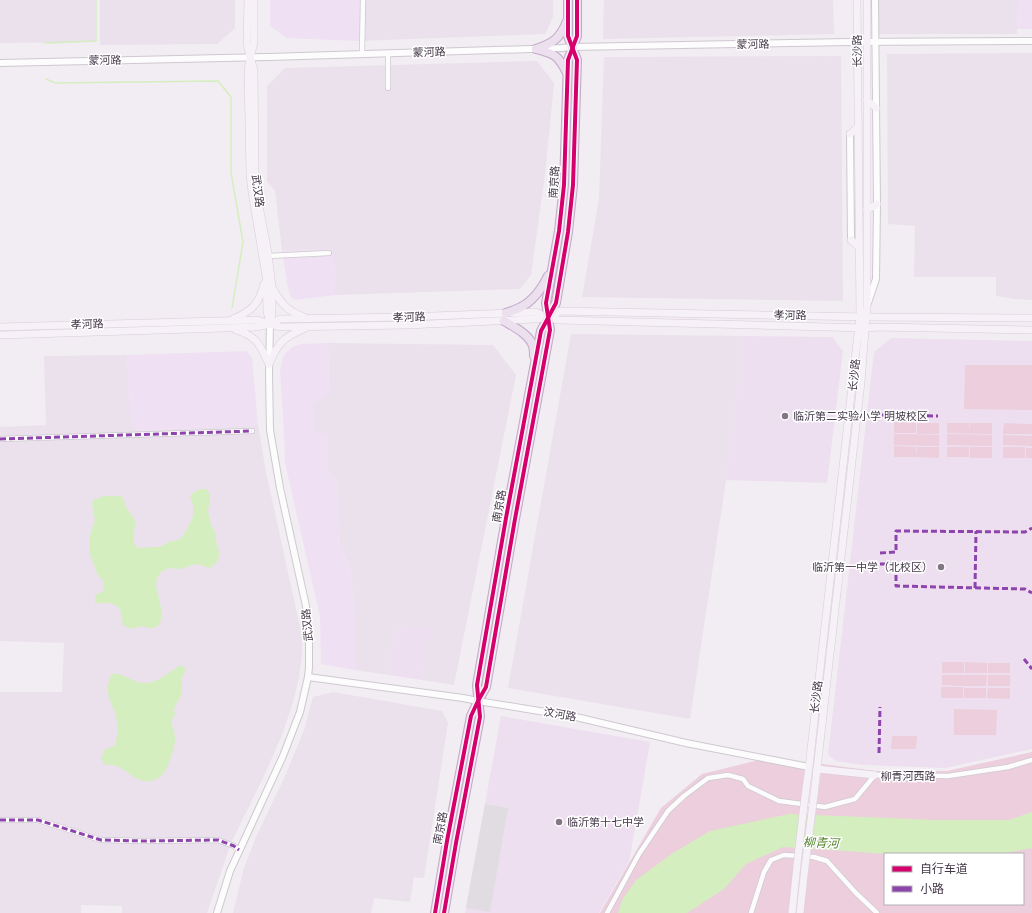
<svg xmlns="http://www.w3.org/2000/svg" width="1032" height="913" viewBox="0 0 1032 913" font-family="Arial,'Noto Sans SC',sans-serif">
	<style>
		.residential { fill: #eae1ec }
		.commercial { fill: #efe0f4 }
		.education { fill: #eddfef }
		.green { fill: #eccedc; fill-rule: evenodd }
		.parking { fill: #e1dce1 }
		.water { fill: #d5eebf }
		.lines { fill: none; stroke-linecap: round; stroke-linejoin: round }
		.stream { stroke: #d5eebf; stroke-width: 1.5 }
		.minor-casing { stroke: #cec9cf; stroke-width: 6 }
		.tertiary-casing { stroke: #cec9cf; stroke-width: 8 }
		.secondary-casing { stroke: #d8ccda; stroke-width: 8 }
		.trunk-casing { stroke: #c2a9c9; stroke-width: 10 }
		.minor { stroke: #fdfcfd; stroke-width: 4.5 }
		.tertiary { stroke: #fdfcfd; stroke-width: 6 }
		.secondary { stroke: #f6f0f7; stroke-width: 7 }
		.trunk { stroke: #ece0ee; stroke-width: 8 }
		.secondary-bridge-casing { stroke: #d8ccda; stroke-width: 8; stroke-linecap: butt }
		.secondary-bridge { stroke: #f6f0f7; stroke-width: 7 }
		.quiet { stroke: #8e44ad; stroke-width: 3; stroke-dasharray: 6 3; stroke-linecap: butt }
		.cycleway-casing { stroke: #fff; stroke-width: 6 }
		.cycleway { stroke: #d6006c; stroke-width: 4 }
		.poi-dot { fill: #817784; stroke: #fff; stroke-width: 1.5 }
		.labels { text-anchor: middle; stroke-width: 3; stroke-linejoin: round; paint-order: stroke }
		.street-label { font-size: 11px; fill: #443849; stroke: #fff }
		.poi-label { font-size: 11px; fill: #443849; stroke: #fff; text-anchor: start }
		.water-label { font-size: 12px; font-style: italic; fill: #518229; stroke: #fff }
	</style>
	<rect width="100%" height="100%" fill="#f2edf2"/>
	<g class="residential">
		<polygon points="0,0 95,0 95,42 0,43"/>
		<polygon points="100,0 235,0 235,28 217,44 100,45"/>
		<polygon points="359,0 553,0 553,17 545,34 359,41"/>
		<polygon points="604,0 833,0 834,34 603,39"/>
		<polygon points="878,0 1018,0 1017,34 878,34"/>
		<polygon points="1032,53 1032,300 1015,299 996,296 996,277 914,277 915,226 888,224 887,54"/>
		<polygon points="841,56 843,301 582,297 599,199 604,57"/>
		<polygon points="537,61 554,83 545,175 531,275 520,289 335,295 334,249 282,250 275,191 267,181 267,86 285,68"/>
		<polygon points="571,334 744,336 726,480 690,719 508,688"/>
		<polygon points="328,343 493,345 516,375 454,685 422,680 430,629 395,626 389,675 355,670 355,621 350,565 340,547 336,479 327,470 328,434 314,432 314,403 329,393"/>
		<polygon points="127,355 131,426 140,431 258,425 266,472 302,636 302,654 299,677 294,699 282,735 264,776 231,843 207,913 122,913 122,906 81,905 81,913 0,913 0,692 62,692 64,643 0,641 0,427 46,425 44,356"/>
		<polygon points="333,692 442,711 448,723 424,878 414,877 410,902 374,898 371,913 233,913 244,868 256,837 286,774 304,730 313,697"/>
	</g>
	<g class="commercial">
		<polygon points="270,0 359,0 359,41 287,38 270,26"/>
		<polygon points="1018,0 1032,0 1032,29 1017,29"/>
		<polygon points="334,249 335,295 295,300 291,297 288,288 282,250"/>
		<polygon points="328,343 329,393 314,403 314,432 328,434 327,470 336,479 340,547 350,565 355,621 355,670 321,664 320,616 285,463 284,433 280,370 284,355 292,347 300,344"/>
		<polygon points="246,351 252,358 258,425 140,431 131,426 127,355"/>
	</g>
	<g class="education">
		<polygon points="744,336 832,337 843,351 827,483 726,480"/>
		<polygon points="891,338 1032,341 1032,749 945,768 864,765 836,761 828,755 874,352"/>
		<polygon points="395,626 431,628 422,680 389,675"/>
		<polygon points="501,716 650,742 642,789 629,862 618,880 599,913 465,913"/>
	</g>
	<g class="green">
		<polygon points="965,365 1032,365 1032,410 964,409"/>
		<polygon points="894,422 916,423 916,433 894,433"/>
		<rect x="917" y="423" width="22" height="11"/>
		<polygon points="947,423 969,423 970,432 970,423 992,423 992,434 947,433"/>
		<polygon points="1004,423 1026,424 1026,434 1003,434"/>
		<rect x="1026" y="424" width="6" height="10"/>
		<polygon points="894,434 939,435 939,446 894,445"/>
		<polygon points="947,434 992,435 992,446 947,445"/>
		<polygon points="1003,435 1032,436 1032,446 1003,445"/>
		<polygon points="894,446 916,447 916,457 894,457"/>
		<polygon points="917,447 939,447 939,458 916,457"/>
		<rect x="947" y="447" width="22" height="10"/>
		<rect x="970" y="447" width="22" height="11"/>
		<rect x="1003" y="447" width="22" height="11"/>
		<rect x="1026" y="448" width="6" height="10"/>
		<rect x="942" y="662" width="22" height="11"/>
		<polygon points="965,662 987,663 987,673 965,673"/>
		<rect x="988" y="663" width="22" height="10"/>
		<polygon points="942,675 964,675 964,686 942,685"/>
		<polygon points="964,675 987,675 986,686 964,686"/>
		<rect x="988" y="675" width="22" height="11"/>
		<rect x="941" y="687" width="22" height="11"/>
		<rect x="964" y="688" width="22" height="10"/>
		<polygon points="988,688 1010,688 1010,699 987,698"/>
		<polygon points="954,709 997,710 996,735 954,735"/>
		<polygon points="892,736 917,736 916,749 891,749"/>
		<path d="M1032,752v161h-229l19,-149 54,7h71zM885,854h138v50h-138z"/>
		<polygon points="763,759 805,766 788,913 600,913 661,808 702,774"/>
	</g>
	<polygon class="parking" points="485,804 508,808 490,912 466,908"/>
	<g class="water">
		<path d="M200,489h6l4,5v6l-2,11 3,14 4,7 2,14 2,6v4l-2,6 -7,6 -14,-4 -16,5 -11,-1 -8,4 -4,6 -1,8 6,26 -2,12 -5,4h-6l-7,-2c-9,3 -12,4 -19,-1l-3,-16c-3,-3 -7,-6 -12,-6 -5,-1 -8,1 -13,0v-4l1,-4 7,-4 1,-6 -1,-5 -5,-4 -8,-22v-19l5,-15 -3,-16 1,-4 11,-4h17l3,5 2,6 10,15c-2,7 -4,19 0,25l6,1 8,-1h10l9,-5 9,-2 5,-4 7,-13 3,-7v-11l-3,-9 4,-4z"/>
		<path d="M181,665l4,3v4c-7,7 -2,14 -4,23 -1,5 -6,9 -7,14 0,2 1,4 1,6 -1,2 -2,3 -3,5 -1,6 3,12 3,18 1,7 -8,33 -13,37 -3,4 -11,7 -17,6 -11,-1 -17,-10 -26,-14 -5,-2 -11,-2 -15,-3l-3,-6 4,-9 5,-1 5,-3 3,-13 -2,-17 -6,-14 -3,-12 4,-15c11,-1 15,4 24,7 18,8 31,-8 46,-16z"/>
		<polygon points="1032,812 1032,848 1000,854 885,854 832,850 783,847 746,864 724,889 687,913 618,913 622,900 636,880 673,853 710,831 789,814 935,820 1009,820"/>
	</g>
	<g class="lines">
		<g class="stream">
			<polyline points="45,43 96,41 96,0"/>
			<polyline points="46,79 55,83 218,81 231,97 231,173 243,242 232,308"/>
		</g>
		<g class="minor-casing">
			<g id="minor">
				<polyline points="362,54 363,0"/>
				<polyline points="388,88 388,53"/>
				<polyline points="268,256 329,253"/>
				<polyline points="0,439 252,431"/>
				<polyline points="0,820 38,820 101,840 144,841 218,840 234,846 239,850"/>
				<polyline points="607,913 639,854 668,811 684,796 708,778 728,775 743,779 748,786 779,801 825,807 855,799 875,775 948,776 1008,767 1032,760"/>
				<polyline points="751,913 764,872 771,860 784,855 814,857 827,861 856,893 877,913"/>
			</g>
		</g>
		<g class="tertiary-casing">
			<g id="tertiary">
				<polyline points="0,63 269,57 562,48 572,47 850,42 1032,41"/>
				<polyline points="850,134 851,240"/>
				<polyline points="868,303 876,279 877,204 875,0"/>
				<polyline points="308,677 463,698 478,701 576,717 686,743 809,767"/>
				<polyline points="217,913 230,871 283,756 300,712 308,677 309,667 309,644 306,606 280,488 270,430 269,374 270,324"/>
			</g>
		</g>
		<g class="secondary-casing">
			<g id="secondary">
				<polyline points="248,0 247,43 250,57 254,70 255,174 259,206 267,247 272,286 272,311 271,320"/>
				<polyline points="254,0 254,43 250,57 248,71 250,174 252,192 266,276 267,311 270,324"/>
				<polyline points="867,100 876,108"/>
				<polyline points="850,134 858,127"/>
				<polyline points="867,210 877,204"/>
				<polyline points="851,240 859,247"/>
				<path d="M273,289c8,15 15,22 31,28"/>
				<path d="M233,319c19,-8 26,-15 31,-35"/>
				<polyline points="0,327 257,320 280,327 407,325 534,319 549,318 560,311 867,317 1032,318"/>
				<path d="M236,330c22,7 23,14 33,34"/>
				<polyline points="0,335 257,327 270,324 280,319 407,317 535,312 549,318 559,320 866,328 878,327 1032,330"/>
				<path d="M269,364c10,-23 14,-26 36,-36"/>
				<polyline points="817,769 875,775"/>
				<polyline points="814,795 861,382 867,305 867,0"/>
				<polyline points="805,796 809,767 860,316 857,0"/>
				<polyline points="792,913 797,865"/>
				<polyline points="800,913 805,867"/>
			</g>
		</g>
		<g class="trunk-casing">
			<g id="trunk">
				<path d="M536,49c17,-6 24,-10 31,-28"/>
				<path d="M536,49c19,5 22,6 31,24"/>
				<path d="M506,313c5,-2 10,-3 15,-6 12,-6 21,-19 27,-31"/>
				<path d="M504,321c10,6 25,13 29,25 1,3 1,6 1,10"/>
				<polyline points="435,913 447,841 471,716 478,701 486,687 515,519 550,330 546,303 559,231 564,185 568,60 577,36 577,0"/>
				<polyline points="444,913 456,843 480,717 477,685 506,518 541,331 556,303 568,232 573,185 577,60 568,36 568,0"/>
			</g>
		</g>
		<use href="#minor" class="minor"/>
		<use href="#tertiary" class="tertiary"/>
		<use href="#secondary" class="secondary"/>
		<use href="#trunk" class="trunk"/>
		<g class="secondary-bridge-casing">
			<g id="secondary-bridge">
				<polyline points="797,865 805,796"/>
				<polyline points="805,867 814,795"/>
			</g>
		</g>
		<use href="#secondary-bridge" class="secondary-bridge"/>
		<g class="quiet">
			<polyline points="882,415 938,416"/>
			<polyline points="0,439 252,431"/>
			<polyline points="880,553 896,552 896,531 1025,532 1032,528"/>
			<polyline points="880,564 896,564 896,586 1025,589 1032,593"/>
			<polyline points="975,588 976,531"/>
			<polyline points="1024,659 1032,669"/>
			<polyline points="879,753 880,707"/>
			<polyline points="0,820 38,820 101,840 144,841 218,840 234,846 239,850"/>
		</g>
		<g class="cycleway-casing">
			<g id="cycleway">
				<polyline points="435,913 447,841 471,716 478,701 486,687 515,519 550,330 546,303 559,231 564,185 568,60 577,36 577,0"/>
				<polyline points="444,913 456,843 480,717 477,685 506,518 541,331 556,303 568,232 573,185 577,60 568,36 568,0"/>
			</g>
		</g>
		<use href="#cycleway" class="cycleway"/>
	</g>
	<g class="poi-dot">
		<circle cx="785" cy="416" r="4"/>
		<circle cx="941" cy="567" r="4"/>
		<circle cx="559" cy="822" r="4"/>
	</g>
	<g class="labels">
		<g class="street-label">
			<text transform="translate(753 44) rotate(-1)" y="4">蒙河路</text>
			<text transform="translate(857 51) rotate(-90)" y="4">长沙路</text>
			<text transform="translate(429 52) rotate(-2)" y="4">蒙河路</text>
			<text transform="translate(105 60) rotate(-1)" y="4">蒙河路</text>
			<text transform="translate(554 182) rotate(-86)" y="4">南京路</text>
			<text transform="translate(258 191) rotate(83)" y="4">武汉路</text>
			<text transform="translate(790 315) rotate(1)" y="4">孝河路</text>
			<text transform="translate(409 317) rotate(-2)" y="4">孝河路</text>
			<text transform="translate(87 324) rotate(-2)" y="4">孝河路</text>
			<text transform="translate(854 375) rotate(-84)" y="4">长沙路</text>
			<text transform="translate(499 506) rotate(-80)" y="4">南京路</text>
			<text transform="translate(307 625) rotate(-95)" y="4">武汉路</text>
			<text transform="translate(816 697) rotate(-83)" y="4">长沙路</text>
			<text transform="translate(560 714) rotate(10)" y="4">汶河路</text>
			<text x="908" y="780">柳青河西路</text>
			<text transform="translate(440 828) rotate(-79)" y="4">南京路</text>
		</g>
		<g class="poi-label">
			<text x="793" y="420">临沂第二实验小学 明坡校区</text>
			<text x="933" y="571" text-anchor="end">临沂第一中学（北校区）</text>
			<text x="567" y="826">临沂第十七中学</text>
		</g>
		<g class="water-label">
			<text transform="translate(821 843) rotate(2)" y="4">柳青河</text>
		</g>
	</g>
	<rect x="884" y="853" width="140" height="52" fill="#ffffff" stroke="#b4afb6"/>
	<rect x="892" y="866" width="20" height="6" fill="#d6006c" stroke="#b4afb6"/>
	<text x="920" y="873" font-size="12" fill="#443849">自行车道</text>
	<rect x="892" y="886" width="20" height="6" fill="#8e44ad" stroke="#b4afb6"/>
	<text x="920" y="893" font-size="12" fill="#443849">小路</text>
</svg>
